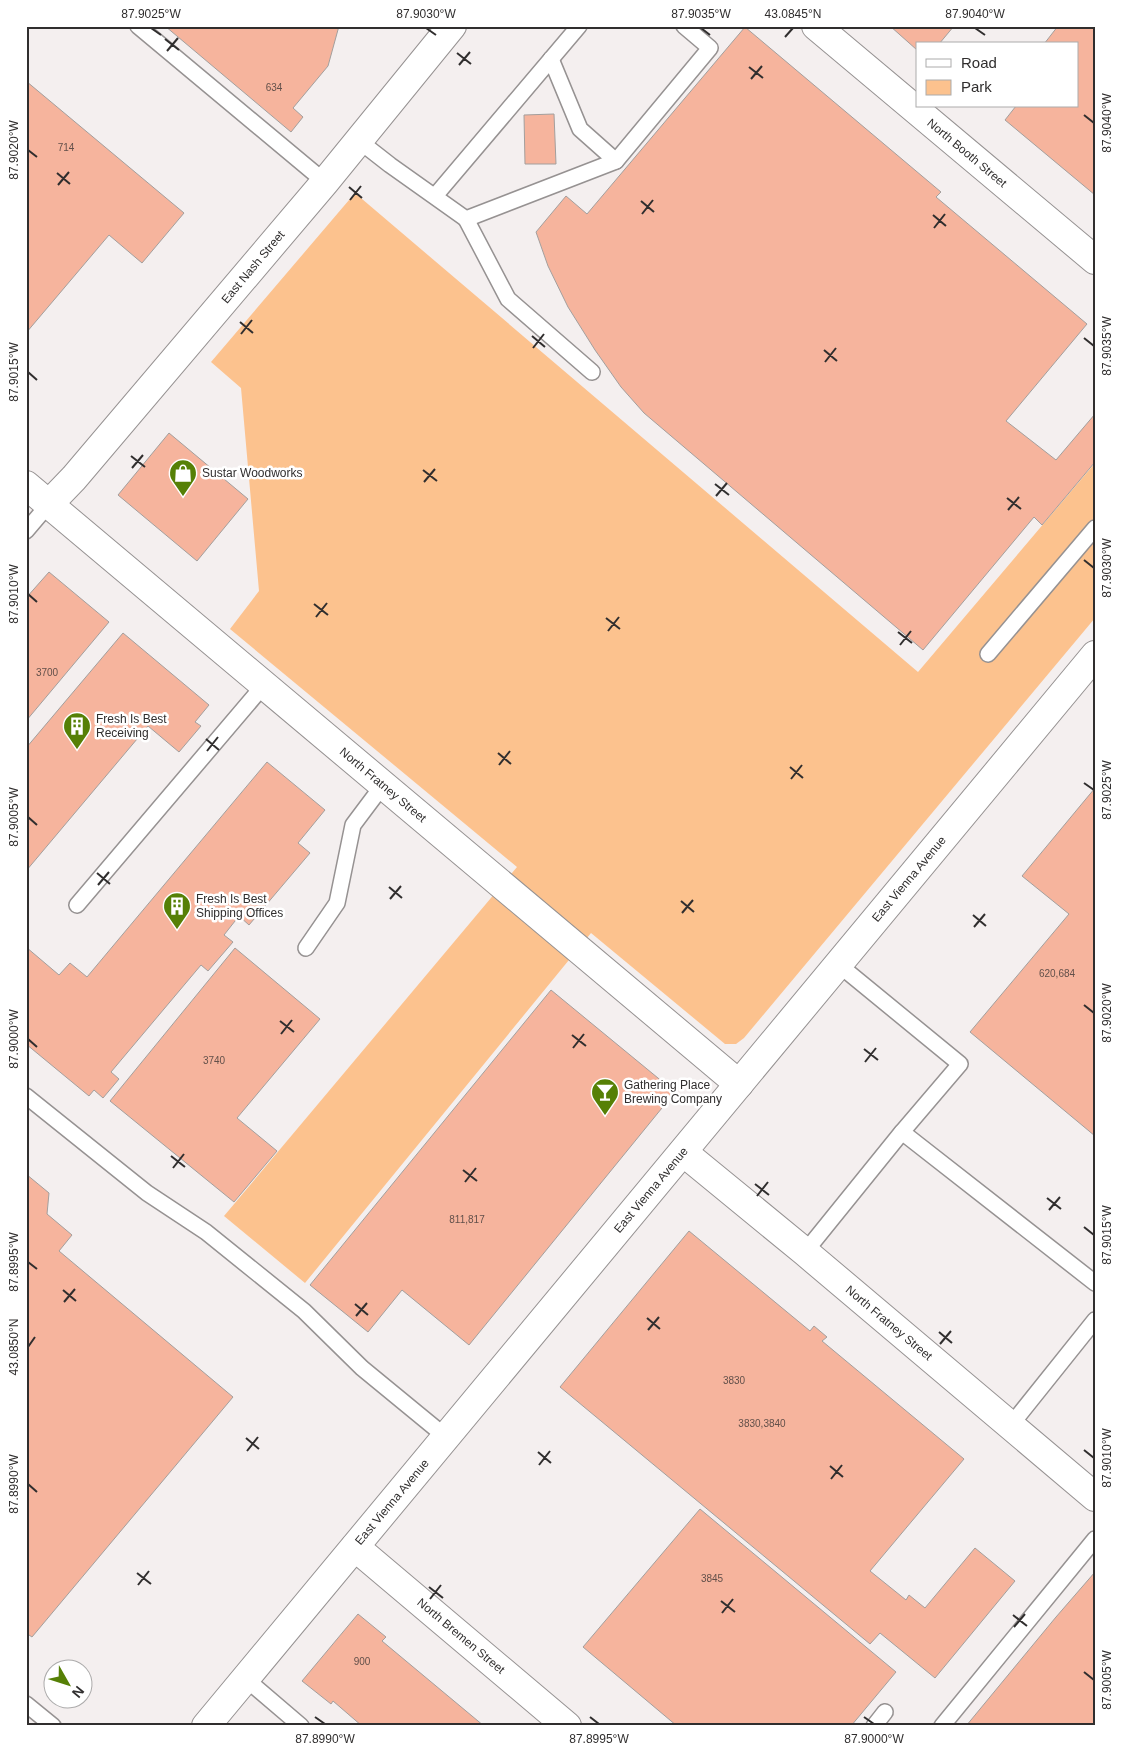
<svg xmlns="http://www.w3.org/2000/svg" width="1121" height="1752" viewBox="0 0 1121 1752" font-family="Arial,sans-serif">
	<style>
		.green { fill: #fcc28e }
		.building { fill: #f6b49d; stroke: #a39f9d }
		.lines { fill: none; stroke-linecap: round; stroke-linejoin: round }
		.service-casing { stroke: #969292; stroke-width: 18 }
		.minor-casing { stroke: #969292; stroke-width: 30 }
		.service { stroke: #fff; stroke-width: 15 }
		.minor { stroke: #fff; stroke-width: 28 }
		.ticks { fill: none; stroke: #302e2e; stroke-width: 2 }
		.labels { text-anchor: middle; stroke-width: 5; stroke-linejoin: round; paint-order: stroke }
		.number-label { font-size: 10px; fill: #62504a }
		.street-label { font-size: 12px; fill: #302e2e; stroke: #fff }
		.poi-label { font-size: 12px; fill: #302e2e; stroke: #fff; text-anchor: start }
		.neatline { fill: none; stroke: #302e2e; stroke-width: 2 }
		.ticks-label { font-size: 12px; text-anchor: middle; fill: #302e2e }
	</style>
	<rect width="100%" height="100%" fill="#f4efef"/>
	<polygon class="green" points="355,193 918,672 1095,463 1095,618 744,1038 736,1044 725,1044 591,933 305,1283 224,1216 517,867 230,629 259,591 241,388 211,362"/>
	<g class="building">
		<polygon points="165,26 339,26 328,66 293,108 303,117 291,132"/>
		<polygon points="890,26 954,26 939,44 917,44 917,50"/>
		<polygon points="1058,26 1095,26 1095,195 1005,120 1016,106 1077,106 1077,44 1044,44"/>
		<polygon points="745,27 941,192 936,197 1087,324 1006,421 1056,460 1095,414 1095,462 1042,525 1034,517 923,650 644,413 621,387 595,350 568,307 548,266 536,232 566,196 587,214"/>
		<polygon points="26,81 184,213 142,263 109,235 26,333"/>
		<polygon points="554,114 556,164 525,164 524,115"/>
		<polygon points="169,433 248,499 197,561 118,495"/>
		<polygon points="49,572 109,622 26,721 26,598"/>
		<polygon points="123,633 209,705 195,722 201,726 179,752 148,726 26,871 26,748"/>
		<polygon points="267,762 325,810 298,843 310,853 249,925 239,916 224,935 233,942 208,971 201,965 111,1072 119,1079 103,1098 94,1090 89,1096 26,1044 26,947 59,975 70,963 87,977"/>
		<polygon points="1095,788 1095,1136 970,1032 1069,914 1022,876"/>
		<polygon points="235,948 320,1019 237,1118 277,1151 234,1202 110,1101"/>
		<polygon points="551,990 675,1092 469,1345 402,1290 368,1332 310,1285"/>
		<polygon points="26,1174 49,1193 47,1214 72,1235 59,1251 233,1397 32,1637 26,1633"/>
		<polygon points="689,1231 810,1331 814,1326 827,1337 822,1341 964,1459 870,1571 906,1600 909,1595 925,1608 975,1548 1015,1581 935,1678 880,1633 870,1644 560,1387"/>
		<polygon points="700,1509 896,1672 851,1726 677,1726 583,1647"/>
		<polygon points="1095,1572 1095,1726 966,1726 1056,1617"/>
		<polygon points="358,1614 386,1637 382,1641 484,1726 362,1726 333,1701 331,1704 302,1681"/>
	</g>
	<g class="lines">
		<g class="service-casing">
			<g id="service">
				<polyline points="138,26 325,182"/>
				<polyline points="551,59 580,129 616,161"/>
				<polyline points="358,140 390,165 466,219 616,161 710,48 684,26"/>
				<polyline points="435,196 579,26"/>
				<polyline points="466,219 508,299 592,372"/>
				<polyline points="26,531 49,504"/>
				<polyline points="988,654 1095,528"/>
				<polyline points="77,905 264,685"/>
				<polyline points="306,948 337,903 353,825 383,785"/>
				<polyline points="838,964 960,1064 902,1132 1095,1283"/>
				<polyline points="26,1096 147,1193 206,1232 304,1311 362,1368 446,1437"/>
				<polyline points="805,1252 902,1132"/>
				<polyline points="1011,1425 1095,1320"/>
				<polyline points="246,1679 301,1726"/>
				<polyline points="26,1704 53,1726"/>
				<polyline points="874,1726 885,1712"/>
				<polyline points="942,1726 1095,1539"/>
			</g>
		</g>
		<g class="minor-casing">
			<g id="minor">
				<polyline points="816,26 1095,260"/>
				<polyline points="26,485 739,1084"/>
				<polyline points="49,504 74,478 325,182 452,26"/>
				<polyline points="683,1152 805,1252 1095,1497"/>
				<polyline points="355,1547 567,1726"/>
				<polyline points="206,1726 1095,655"/>
			</g>
		</g>
		<use href="#service" class="service"/>
		<use href="#minor" class="minor"/>
	</g>
	<path class="ticks" d="M151,28l10,7M426,28l10,7M701,28l9,7M975,28l10,7M785,37l8,-9M165,39l14,11M167,51l11,-13M457,53l14,11M459,65l11,-13M749,67l14,11M751,79l11,-13M1084,115l10,8M28,150l9,7M57,173l13,11M58,185l11,-13M349,187l13,11M350,200l11,-14M641,201l13,11M642,214l11,-14M933,215l13,11M934,228l11,-14M240,322l13,11M241,334l11,-14M532,336l13,11M1084,338l10,8M533,348l11,-14M824,350l13,11M825,362l11,-14M28,372l9,8M131,456l14,11M132,468l11,-13M423,470l14,11M424,482l11,-13M715,484l14,11M716,496l11,-13M1007,498l14,11M1008,510l11,-13M1084,560l10,8M28,594l9,8M314,604l14,11M316,617l11,-14M606,618l14,11M608,631l11,-14M898,632l14,11M900,645l11,-14M206,739l13,11M207,751l11,-14M498,753l13,11M499,765l11,-14M790,767l13,11M791,779l11,-14M1084,783l10,7M28,817l9,8M97,873l13,11M98,885l11,-13M389,887l13,11M390,899l11,-13M681,901l13,11M682,913l11,-13M973,915l13,11M974,927l11,-13M1084,1005l10,8M280,1021l14,11M281,1034l11,-14M572,1035l14,11M28,1039l9,8M573,1048l11,-14M864,1049l14,11M865,1062l11,-14M171,1156l14,11M173,1168l11,-14M463,1170l14,11M465,1182l11,-14M755,1184l14,11M757,1196l11,-14M1047,1198l14,11M1049,1210l11,-13M1084,1227l10,8M28,1262l9,7M63,1290l13,11M64,1302l11,-13M355,1304l13,11M356,1316l11,-13M647,1318l13,11M648,1330l11,-13M939,1332l13,11M940,1344l11,-13M28,1347l7,-10M246,1438l13,11M1084,1450l10,8M247,1451l11,-14M538,1452l13,11M539,1465l11,-14M830,1466l13,11M831,1479l11,-14M28,1484l9,8M137,1573l14,11M138,1585l11,-14M429,1587l14,11M430,1599l11,-14M721,1601l14,11M722,1613l11,-14M1013,1615l14,11M1014,1627l11,-13M1084,1672l10,8M315,1717l10,7M590,1717l9,7M864,1717l10,7"/>
	<defs>
		<g id="shop-pin" transform="scale(1.4375)"><path d="M0 17L-7.5 6A9.5 9.5 0 1 1 7.5 6Z" fill="#568006" stroke="#fff"/><path d="M-5-2.5h2.3a2.7 3.5 0 0 1 5.4 0H5L5.5 6h-11ZM-1.5-2.5h3a1.5 2.3 0 0 0-3 0Z" fill="#fff"/></g>
		<g id="building-pin" transform="scale(1.4375)"><path d="M0 17L-7.5 6A9.5 9.5 0 1 1 7.5 6Z" fill="#568006" stroke="#fff"/><path d="M-4-6H4V6H1V3H-1V6H-4ZM-2.5-4.3h1.7v1.8h-1.7ZM.8-4.3h1.7v1.8H.8ZM-2.5-1h1.7V.8h-1.7ZM.8-1h1.7V.8H.8Z" fill="#fff"/></g>
		<g id="bar-pin" transform="scale(1.4375)"><path d="M0 17L-7.5 6A9.5 9.5 0 1 1 7.5 6Z" fill="#568006" stroke="#fff"/><path d="M-6-5H6L.8 .8V4.5H3.5V6h-7V4.5H-.8V.8Z" fill="#fff"/></g>
	</defs>
	<g fill-rule="evenodd">
		<use href="#shop-pin" x="183" y="473"/>
		<use href="#building-pin" x="77" y="726"/>
		<use href="#building-pin" x="177" y="906"/>
		<use href="#bar-pin" x="605" y="1092"/>
	</g>
	<g class="labels">
		<g class="number-label">
			<text x="274" y="91">634</text>
			<text x="66" y="151">714</text>
			<text x="47" y="676">3700</text>
			<text x="1057" y="977">620,684</text>
			<text x="214" y="1064">3740</text>
			<text x="467" y="1223">811,817</text>
			<text x="734" y="1384">3830</text>
			<text x="762" y="1427">3830,3840</text>
			<text x="712" y="1582">3845</text>
			<text x="362" y="1665">900</text>
		</g>
		<g class="street-label">
			<text transform="translate(967 153) rotate(40)" y="4">North Booth Street</text>
			<text transform="translate(253 267) rotate(-50)" y="4">East Nash Street</text>
			<text transform="translate(383 785) rotate(40)" y="4">North Fratney Street</text>
			<text transform="translate(909 879) rotate(-50)" y="4">East Vienna Avenue</text>
			<text transform="translate(651 1190) rotate(-50)" y="4">East Vienna Avenue</text>
			<text transform="translate(889 1323) rotate(40)" y="4">North Fratney Street</text>
			<text transform="translate(392 1502) rotate(-50)" y="4">East Vienna Avenue</text>
			<text transform="translate(461 1636) rotate(40)" y="4">North Bremen Street</text>
		</g>
		<g class="poi-label">
			<text x="202" y="477">Sustar Woodworks</text>
			<text x="96" y="723">Fresh Is Best<tspan x="96" dy="14">Receiving</tspan></text>
			<text x="196" y="903">Fresh Is Best<tspan x="196" dy="14">Shipping Offices</tspan></text>
			<text x="624" y="1089">Gathering Place<tspan x="624" dy="14">Brewing Company</tspan></text>
		</g>
	</g>
	<rect width="1121" height="1752" fill="none" stroke="#ffffff" stroke-width="55"/>
	<rect x="916" y="42" width="162" height="65" fill="#ffffff" stroke="#acabab"/>
	<rect x="926" y="59" width="25" height="8" fill="#ffffff" stroke="#acabab"/>
	<text x="961" y="68" font-size="15" fill="#302e2e">Road</text>
	<rect x="926" y="80" width="25" height="15" fill="#fcc28e" stroke="#acabab"/>
	<text x="961" y="92" font-size="15" fill="#302e2e">Park</text>
	<g transform="translate(68 1684) rotate(129)"><circle r="24" fill="#ffffff" stroke="#acabab"/>
	<path d="M0-4L9 19L0 12L-9 19Z" fill="#568006"/>
	<text y="-8" font-size="14" font-weight="bold" text-anchor="middle" fill="#302e2e">N</text>
	</g>
	<rect x="28" y="28" width="1066" height="1696" class="neatline"/>
	<g class="ticks-label">
		<text x="151" y="18">87.9025°W</text>
		<text x="426" y="18">87.9030°W</text>
		<text x="701" y="18">87.9035°W</text>
		<text x="793" y="18">43.0845°N</text>
		<text x="975" y="18">87.9040°W</text>
		<text transform="translate(1107 123) rotate(-90)" y="4">87.9040°W</text>
		<text transform="translate(14 150) rotate(-90)" y="4">87.9020°W</text>
		<text transform="translate(1107 346) rotate(-90)" y="4">87.9035°W</text>
		<text transform="translate(14 372) rotate(-90)" y="4">87.9015°W</text>
		<text transform="translate(1107 568) rotate(-90)" y="4">87.9030°W</text>
		<text transform="translate(14 594) rotate(-90)" y="4">87.9010°W</text>
		<text transform="translate(1107 790) rotate(-90)" y="4">87.9025°W</text>
		<text transform="translate(14 817) rotate(-90)" y="4">87.9005°W</text>
		<text transform="translate(1107 1013) rotate(-90)" y="4">87.9020°W</text>
		<text transform="translate(14 1039) rotate(-90)" y="4">87.9000°W</text>
		<text transform="translate(1107 1235) rotate(-90)" y="4">87.9015°W</text>
		<text transform="translate(14 1262) rotate(-90)" y="4">87.8995°W</text>
		<text transform="translate(14 1347) rotate(-90)" y="4">43.0850°N</text>
		<text transform="translate(1107 1458) rotate(-90)" y="4">87.9010°W</text>
		<text transform="translate(14 1484) rotate(-90)" y="4">87.8990°W</text>
		<text transform="translate(1107 1680) rotate(-90)" y="4">87.9005°W</text>
		<text x="325" y="1743">87.8990°W</text>
		<text x="599" y="1743">87.8995°W</text>
		<text x="874" y="1743">87.9000°W</text>
	</g>
</svg>
